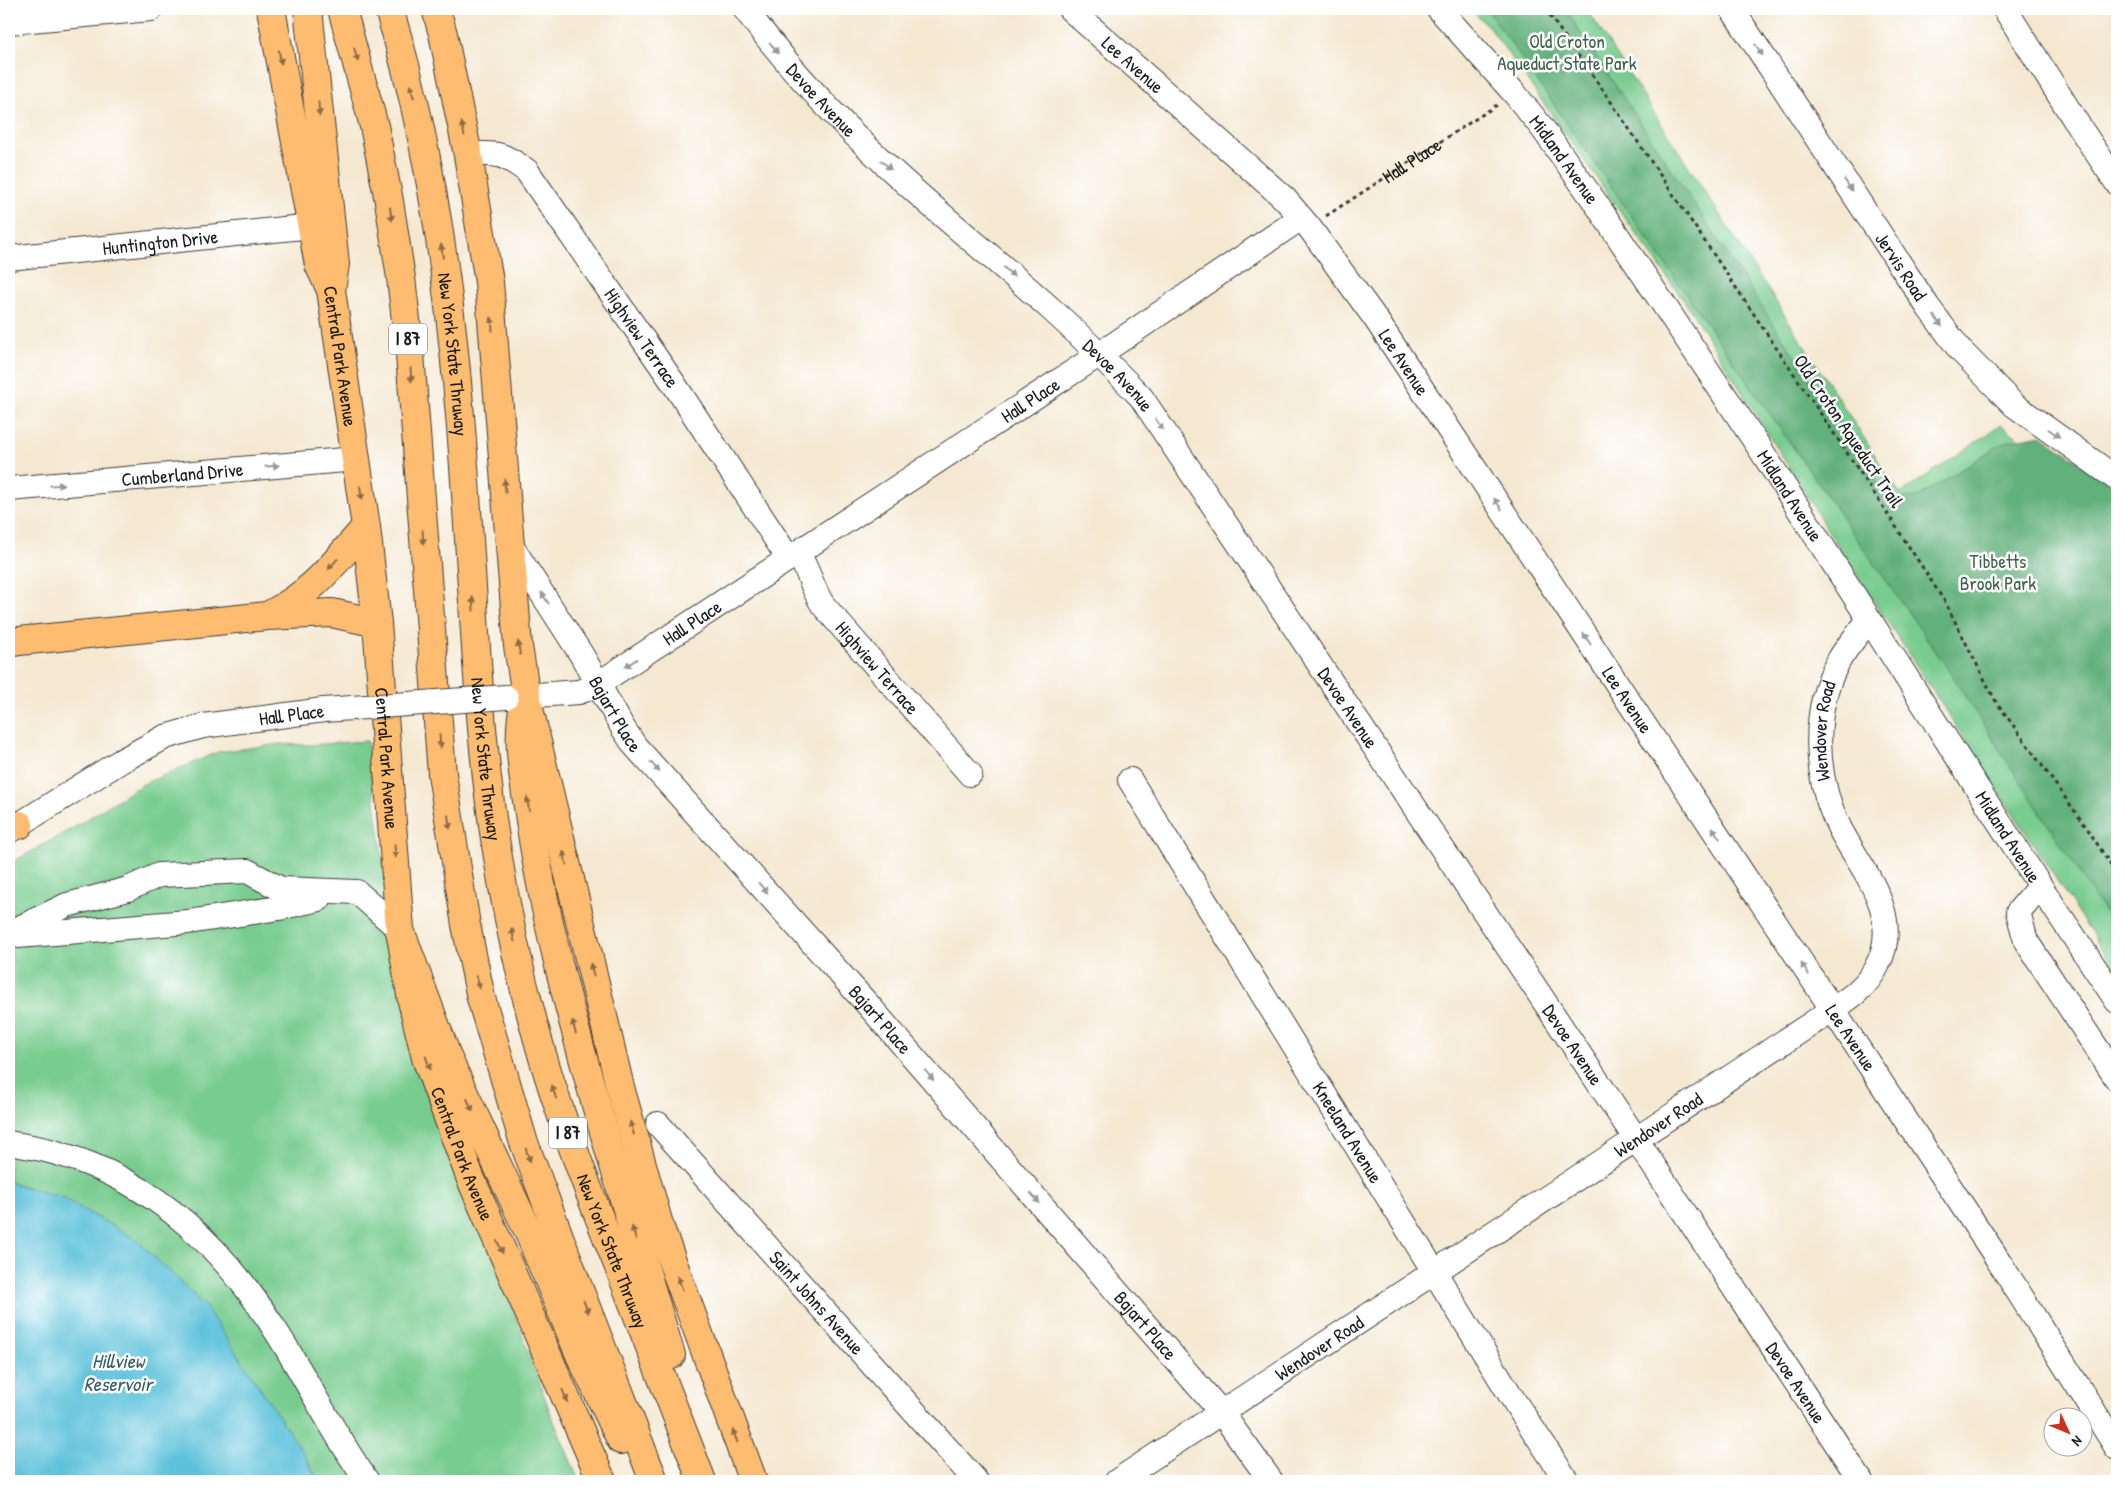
<svg xmlns="http://www.w3.org/2000/svg" width="2126" height="1490" viewBox="0 0 2126 1490" font-family="'Patrick Hand',sans-serif">
	<style>
		.green { fill: #78cc8f; stroke: #4a7456 }
		.forest { fill: #62b07a; stroke: #3f664b }
		.water { fill: #5cc1da; stroke: #3c6e7b }
		.lines { fill: none; stroke-linecap: round; stroke-linejoin: round }
		.minor-casing { stroke: #3c3b37; stroke-width: 26 }
		.major-casing { stroke: #3c3b37; stroke-width: 30 }
		.highway-casing { stroke: #3c3b37; stroke-width: 30 }
		.path { stroke: #3c3b37; stroke-width: 3; stroke-dasharray: 4 4; stroke-linecap: butt }
		.minor { stroke: #fff; stroke-width: 24 }
		.major { stroke: #fdbc70; stroke-width: 28 }
		.highway { stroke: #fdbc70; stroke-width: 28 }
		.minor-bridge-casing { stroke: #3c3b37; stroke-width: 26; stroke-linecap: butt }
		.minor-bridge { stroke: #fff; stroke-width: 24 }
		.oneway { fill: #999 }
		.oneway2 { fill: #8c6c46 }
		.labels { text-anchor: middle; stroke-width: 5; stroke-linejoin: round; paint-order: stroke }
		.shield { fill: #fff; stroke: #606060; stroke-width: 1 }
		.shield-label { font-size: 18px; font-weight: bold; fill: #1c1c1c }
		.park-label { font-size: 19px; fill: #41624a; stroke: #fff }
		.street-label { font-size: 19px; fill: #1c1c1c; stroke: #fff }
		.water-label { font-size: 20px; font-style: italic; fill: #365e68; stroke: #fff }
	</style>
	<rect width="100%" height="100%" fill="#fff"/>
	<filter id="ink" filterUnits="userSpaceOnUse"><feTurbulence type="fractalNoise" baseFrequency=".02" numOctaves="2"/><feDisplacementMap in="SourceGraphic" scale="10" xChannelSelector="R" yChannelSelector="G"/><feConvolveMatrix kernelMatrix="1 2 1 2 8 2 1 2 1" color-interpolation-filters="sRGB"/></filter>
	<filter id="wash" filterUnits="userSpaceOnUse"><feTurbulence type="fractalNoise" baseFrequency=".0096" numOctaves="4" result="noise"/><feDisplacementMap in="SourceGraphic" scale="20" xChannelSelector="R" yChannelSelector="G"/><feGaussianBlur stdDeviation="1.12" result="paint"/><feColorMatrix in="noise" values="0 0 0 0 0 0 0 0 0 0 0 0 0 0 0 0 0 1.4 0 .05"/><feComposite in="paint" operator="in"/></filter>
	<g filter="url(#wash)">
		<rect width="100%" height="100%" fill="#f4e8d1"/>
		<g class="green">
			<polygon points="1470,9 1587,9 1900,494 2001,425 2117,511 2117,972 1834,540 1692,312 1490,28"/>
			<polygon points="367,741 388,898 412,1030 550,1412 579,1481 318,1481 304,1454 63,1198 9,1182 9,864 73,828 141,785 218,752 280,744 307,745"/>
		</g>
		<polygon class="forest" points="1487,9 1565,9 1889,499 1918,497 2004,442 2041,435 2117,488 2117,931 1943,662"/>
		<polygon class="water" points="9,1182 63,1198 137,1240 205,1306 304,1454 318,1481 9,1481"/>
	</g>
	<g filter="url(#ink)">
		<g class="lines">
			<g class="minor-casing">
				<g id="minor">
					<path id="s2" d="M745,9c41,55 88,107 139,154 54,51 113,97 168,147 31,28 60,57 89,87l495,742 225,342"/>
					<path id="s3" d="M1070,9l215,190 24,28 66,91 618,934 124,196"/>
					<path id="s4" d="M1439,9l76,85 28,35 50,70 166,248 281,439 77,115"/>
					<path id="s5" d="M1732,9l196,298 32,43 54,55 103,74"/>
					<polyline points="2005,9 2080,128 2117,183"/>
					<polyline points="9,22 151,9"/>
					<path id="s6" d="M468,155c29,-3 36,-1 59,16l147,213 115,175"/>
					<path id="s7" d="M9,258l303,-32"/>
					<path id="s8" d="M9,489l347,-30"/>
					<path id="s9" d="M510,544l71,110 42,74 12,18 235,261 351,405 50,69"/>
					<path id="s10" d="M798,554c11,16 14,35 25,51l147,169"/>
					<path id="s11" d="M508,697l71,-5 19,-8 502,-330 201,-136"/>
					<path id="s12" d="M1130,780l386,624 51,77"/>
					<path id="s13" d="M9,831l112,-70 44,-24 38,-11 121,-16"/>
					<polyline points="2040,886 2018,912 2026,941 2117,1079"/>
					<polyline points="9,933 67,905 128,889 159,875 247,871 281,889 357,892 400,930"/>
					<polyline points="18,936 188,922 279,908 319,899"/>
					<path id="s14" d="M658,1124l318,357"/>
					<path d="M9,1143c16,3 32,5 48,10 101,29 170,98 224,186 29,47 54,97 86,142"/>
					<path id="s15" d="M1117,1481l694,-457c24,-17 54,-31 67,-60 25,-50 -16,-93 -38,-135 -26,-51 -29,-119 -1,-169 8,-14 20,-27 30,-40"/>
				</g>
			</g>
			<g class="major-casing">
				<g id="major">
					<path id="s16" d="M271,9l48,256 12,25 35,237 11,96 23,307 12,71 14,57 44,119 132,304"/>
					<polyline points="436,9 443,34 468,155 489,282 518,646 526,696 620,1087 660,1228 753,1481"/>
					<path d="M271,614c43,-22 63,-51 95,-87"/>
					<polyline points="9,643 19,641 267,616 332,613 377,623"/>
					<polyline points="9,825 19,825"/>
				</g>
			</g>
			<g class="highway-casing">
				<g id="highway">
					<polyline points="308,9 335,264 331,290"/>
					<polyline points="342,9 374,126 389,201 401,278 410,354 442,774 466,925 481,998 523,1140 575,1279 654,1481"/>
					<path id="s17" d="M389,9c61,197 72,404 85,609 5,76 10,152 22,227 11,73 27,145 48,216 22,73 50,144 78,214 27,69 53,138 80,206"/>
					<path d="M526,696c-12,44 -1,87 5,131 14,92 38,181 63,271 25,86 51,172 77,257"/>
					<polyline points="400,930 448,1059 529,1233 580,1355 621,1440"/>
				</g>
			</g>
			<g class="path">
				<polyline points="1545,9 1605,93 1874,493 1945,602 1995,700 2089,831 2117,875"/>
				<path id="s1" d="M1326,216l171,-111"/>
			</g>
			<use href="#minor" class="minor"/>
			<use href="#major" class="major"/>
			<use href="#highway" class="highway"/>
			<g class="minor-bridge-casing">
				<polyline id="minor-bridge" points="324,710 506,697"/>
			</g>
			<use href="#minor-bridge" class="minor-bridge"/>
		</g>
		<defs><path id="oneway-solid" d="M-6-.8H1V-3.2L6.5 0L1 3.2V.8H-6Z" transform="scale(1.25)"/></defs>
		<g class="oneway">
			<use href="#oneway-solid" transform="translate(774 48) rotate(52)"/>
			<use href="#oneway-solid" transform="translate(1759 50) rotate(57)"/>
			<use href="#oneway-solid" transform="translate(886 165) rotate(42)"/>
			<use href="#oneway-solid" transform="translate(1848 185) rotate(57)"/>
			<use href="#oneway-solid" transform="translate(1009 272) rotate(41)"/>
			<use href="#oneway-solid" transform="translate(1938 321) rotate(53)"/>
			<use href="#oneway-solid" transform="translate(1159 424) rotate(56)"/>
			<use href="#oneway-solid" transform="translate(2054 433) rotate(35)"/>
			<use href="#oneway-solid" transform="translate(272 466) rotate(-5)"/>
			<use href="#oneway-solid" transform="translate(57 485) rotate(-5)"/>
			<use href="#oneway-solid" transform="translate(1498 504) rotate(-123)"/>
			<use href="#oneway-solid" transform="translate(545 598) rotate(-123)"/>
			<use href="#oneway-solid" transform="translate(1587 639) rotate(-123)"/>
			<use href="#oneway-solid" transform="translate(631 663) rotate(147)"/>
			<use href="#oneway-solid" transform="translate(655 767) rotate(48)"/>
			<use href="#oneway-solid" transform="translate(1716 833) rotate(-123)"/>
			<use href="#oneway-solid" transform="translate(763 888) rotate(48)"/>
			<use href="#oneway-solid" transform="translate(1805 969) rotate(-123)"/>
			<use href="#oneway-solid" transform="translate(929 1075) rotate(49)"/>
			<use href="#oneway-solid" transform="translate(1035 1198) rotate(49)"/>
		</g>
		<g class="oneway2">
			<use href="#oneway-solid" transform="translate(356 55) rotate(75)"/>
			<use href="#oneway-solid" transform="translate(280 57) rotate(80)"/>
			<use href="#oneway-solid" transform="translate(412 91) rotate(-105)"/>
			<use href="#oneway-solid" transform="translate(319 109) rotate(85)"/>
			<use href="#oneway-solid" transform="translate(463 129) rotate(-102)"/>
			<use href="#oneway-solid" transform="translate(391 214) rotate(81)"/>
			<use href="#oneway-solid" transform="translate(442 251) rotate(-98)"/>
			<use href="#oneway-solid" transform="translate(492 324) rotate(-95)"/>
			<use href="#oneway-solid" transform="translate(411 375) rotate(86)"/>
			<use href="#oneway-solid" transform="translate(505 486) rotate(-95)"/>
			<use href="#oneway-solid" transform="translate(361 493) rotate(82)"/>
			<use href="#oneway-solid" transform="translate(423 537) rotate(86)"/>
			<use href="#oneway-solid" transform="translate(333 564) rotate(131)"/>
			<use href="#oneway-solid" transform="translate(473 604) rotate(-94)"/>
			<use href="#oneway-solid" transform="translate(519 648) rotate(-97)"/>
			<use href="#oneway-solid" transform="translate(440 741) rotate(85)"/>
			<use href="#oneway-solid" transform="translate(528 804) rotate(-99)"/>
			<use href="#oneway-solid" transform="translate(449 822) rotate(82)"/>
			<use href="#oneway-solid" transform="translate(395 851) rotate(86)"/>
			<use href="#oneway-solid" transform="translate(565 858) rotate(-103)"/>
			<use href="#oneway-solid" transform="translate(513 935) rotate(-103)"/>
			<use href="#oneway-solid" transform="translate(592 970) rotate(-104)"/>
			<use href="#oneway-solid" transform="translate(478 982) rotate(78)"/>
			<use href="#oneway-solid" transform="translate(574 1027) rotate(-105)"/>
			<use href="#oneway-solid" transform="translate(428 1063) rotate(71)"/>
			<use href="#oneway-solid" transform="translate(554 1092) rotate(-108)"/>
			<use href="#oneway-solid" transform="translate(470 1105) rotate(65)"/>
			<use href="#oneway-solid" transform="translate(632 1128) rotate(-106)"/>
			<use href="#oneway-solid" transform="translate(528 1155) rotate(70)"/>
			<use href="#oneway-solid" transform="translate(634 1233) rotate(-107)"/>
			<use href="#oneway-solid" transform="translate(500 1247) rotate(66)"/>
			<use href="#oneway-solid" transform="translate(680 1283) rotate(-110)"/>
			<use href="#oneway-solid" transform="translate(586 1307) rotate(69)"/>
			<use href="#oneway-solid" transform="translate(565 1396) rotate(67)"/>
			<use href="#oneway-solid" transform="translate(735 1436) rotate(-110)"/>
		</g>
	</g>
	<g class="labels">
		<g class="shield">
			<rect x="389" y="323.5" width="38" height="31" rx="4"/>
			<rect x="549" y="1117.5" width="38" height="31" rx="4"/>
		</g>
		<g class="shield-label">
			<text x="408" y="345">I 87</text>
			<text x="568" y="1139">I 87</text>
		</g>
		<g class="park-label">
			<text x="1567" y="48">Old Croton<tspan x="1567" dy="22">Aqueduct State Park</tspan></text>
			<text x="1998" y="568">Tibbetts<tspan x="1998" dy="22">Brook Park</tspan></text>
		</g>
		<g class="street-label">
			<text dy="7" stroke="none"><textPath href="#s3" startOffset="84">Lee Avenue</textPath></text>
			<text dy="7" stroke="none"><textPath href="#s2" startOffset="119">Devoe Avenue</textPath></text>
			<text dy="7" stroke="none"><textPath href="#s4" startOffset="196">Midland Avenue</textPath></text>
			<text dy="7" stroke="none"><textPath href="#s1" startOffset="102">Hall Place</textPath></text>
			<text dy="7" stroke="none"><textPath href="#s7" startOffset="152">Huntington Drive</textPath></text>
			<text dy="7" stroke="none"><textPath href="#s5" startOffset="308">Jervis Road</textPath></text>
			<text dy="7" stroke="none"><textPath href="#s6" startOffset="266">Highview Terrace</textPath></text>
			<text dy="7" stroke="none"><textPath href="#s17" startOffset="352">New York State Thruway</textPath></text>
			<text dy="7" stroke="none"><textPath href="#s16" startOffset="355">Central Park Avenue</textPath></text>
			<text dy="7" stroke="none"><textPath href="#s3" startOffset="489">Lee Avenue</textPath></text>
			<text dy="7" stroke="none"><textPath href="#s2" startOffset="524">Devoe Avenue</textPath></text>
			<text dy="7" stroke="none"><textPath href="#s11" startOffset="609">Hall Place</textPath></text>
			<text transform="translate(1849 431) rotate(56)" y="7">Old Croton Aqueduct Trail</text>
			<text dy="7" stroke="none"><textPath href="#s8" startOffset="174">Cumberland Drive</textPath></text>
			<text dy="7" stroke="none"><textPath href="#s4" startOffset="601">Midland Avenue</textPath></text>
			<text dy="7" stroke="none"><textPath href="#s11" startOffset="204">Hall Place</textPath></text>
			<text dy="7" stroke="none"><textPath href="#s10" startOffset="140">Highview Terrace</textPath></text>
			<text dy="7" stroke="none"><textPath href="#s3" startOffset="894">Lee Avenue</textPath></text>
			<text dy="7" stroke="none"><textPath href="#s2" startOffset="929">Devoe Avenue</textPath></text>
			<text dy="7" stroke="none"><textPath href="#s9" startOffset="200">Bajart Place</textPath></text>
			<text dy="7" stroke="none"><textPath href="#s13" startOffset="311">Hall Place</textPath></text>
			<text dy="7" stroke="none"><textPath href="#s15" startOffset="1171">Wendover Road</textPath></text>
			<text dy="7" stroke="none"><textPath href="#s17" startOffset="758">New York State Thruway</textPath></text>
			<text dy="7" stroke="none"><textPath href="#s16" startOffset="760">Central Park Avenue</textPath></text>
			<text dy="7" stroke="none"><textPath href="#s4" startOffset="1006">Midland Avenue</textPath></text>
			<text dy="7" stroke="none"><textPath href="#s9" startOffset="605">Bajart Place</textPath></text>
			<text dy="7" stroke="none"><textPath href="#s3" startOffset="1299">Lee Avenue</textPath></text>
			<text dy="7" stroke="none"><textPath href="#s2" startOffset="1334">Devoe Avenue</textPath></text>
			<text dy="7" stroke="none"><textPath href="#s15" startOffset="648">Wendover Road</textPath></text>
			<text dy="7" stroke="none"><textPath href="#s12" startOffset="414">Kneeland Avenue</textPath></text>
			<text dy="7" stroke="none"><textPath href="#s16" startOffset="1165">Central Park Avenue</textPath></text>
			<text dy="7" stroke="none"><textPath href="#s17" startOffset="1268">New York State Thruway</textPath></text>
			<text dy="7" stroke="none"><textPath href="#s14" startOffset="239">Saint Johns Avenue</textPath></text>
			<text dy="7" stroke="none"><textPath href="#s9" startOffset="1010">Bajart Place</textPath></text>
			<text dy="7" stroke="none"><textPath href="#s15" startOffset="242">Wendover Road</textPath></text>
			<text dy="7" stroke="none"><textPath href="#s2" startOffset="1739">Devoe Avenue</textPath></text>
		</g>
		<g class="water-label">
			<text x="118" y="1368">Hillview<tspan x="118" dy="23">Reservoir</tspan></text>
		</g>
	</g>
	<rect width="2126" height="1490" fill="none" stroke="#fff" stroke-width="30"/>
	<g transform="translate(2068 1432) rotate(134)"><circle r="24" fill="#ffffff" stroke="#a4a4a4"/>
	<path d="M0-4L9 19L0 12L-9 19Z" fill="#c8321e"/>
	<text y="-8" font-size="14" font-weight="bold" text-anchor="middle" fill="#1c1c1c">N</text>
	</g>
</svg>
